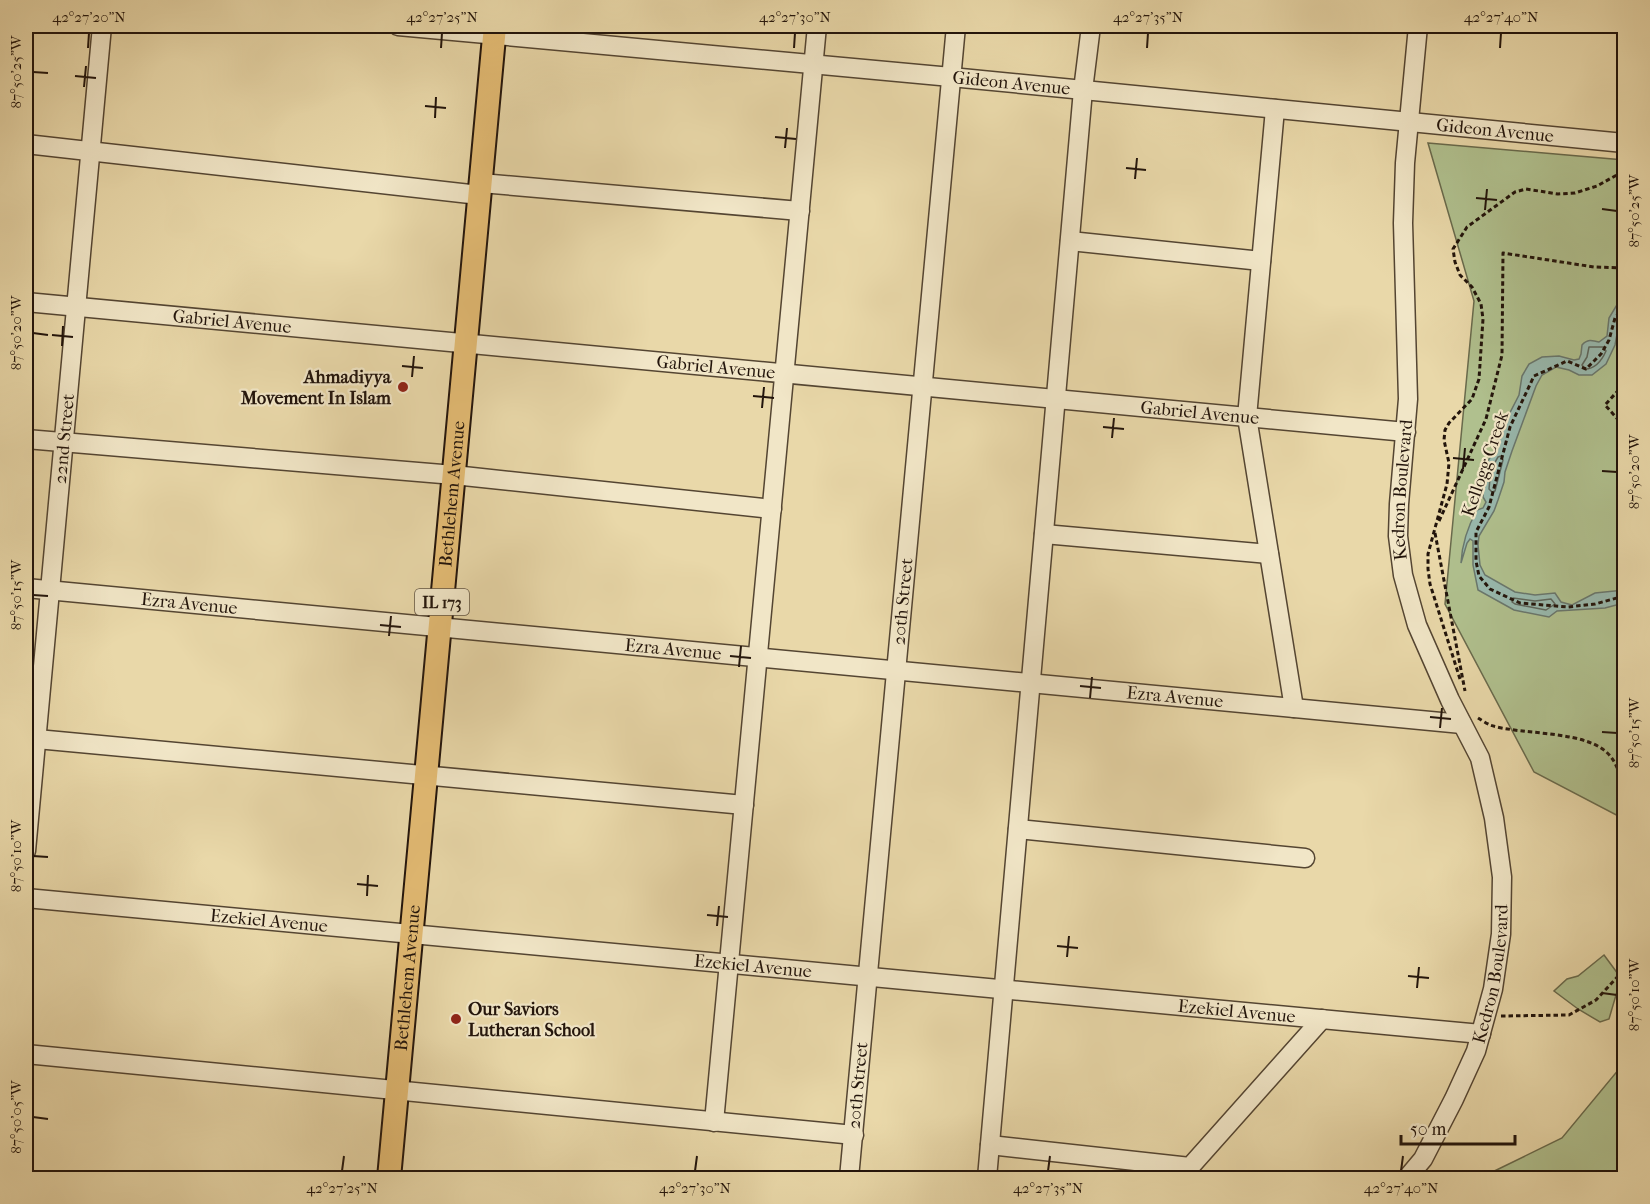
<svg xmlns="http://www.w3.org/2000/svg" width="1650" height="1204" viewBox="0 0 1650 1204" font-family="'IM FELL French Canon',serif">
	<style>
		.green { fill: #b0c08e; stroke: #696a4c; stroke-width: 1.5 }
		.water { fill: #98b9ae; stroke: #69776d; stroke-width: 1.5 }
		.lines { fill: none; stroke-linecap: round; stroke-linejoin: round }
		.shore { stroke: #5d665c; stroke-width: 1.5 }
		.minor-casing { stroke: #544532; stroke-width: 21 }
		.major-casing { stroke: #22140b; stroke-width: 26 }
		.path { stroke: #22140b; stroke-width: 3; stroke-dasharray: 4.5 3; stroke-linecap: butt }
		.minor { stroke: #f1e6c7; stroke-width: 18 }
		.major { stroke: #e4bc74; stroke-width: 22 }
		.ticks { fill: none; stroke: #22140b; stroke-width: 2 }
		.poi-dot { fill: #8f2418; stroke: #f1e6c7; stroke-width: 2 }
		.labels { text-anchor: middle; stroke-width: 4.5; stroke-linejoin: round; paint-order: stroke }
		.shield { fill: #f1e6c7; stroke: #605343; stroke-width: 1.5 }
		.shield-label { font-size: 16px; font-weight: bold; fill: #22140b }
		.street-label { font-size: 18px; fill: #22140b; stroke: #f1e6c7 }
		.poi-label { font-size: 18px; font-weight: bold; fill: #22140b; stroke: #f1e6c7; text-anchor: end }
		.neatline { fill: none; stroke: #22140b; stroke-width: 2 }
		.ticks-label { font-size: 15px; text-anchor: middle; fill: #22140b }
	</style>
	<rect width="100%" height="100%" fill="#e9d8a9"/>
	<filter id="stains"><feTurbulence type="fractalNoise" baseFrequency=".00333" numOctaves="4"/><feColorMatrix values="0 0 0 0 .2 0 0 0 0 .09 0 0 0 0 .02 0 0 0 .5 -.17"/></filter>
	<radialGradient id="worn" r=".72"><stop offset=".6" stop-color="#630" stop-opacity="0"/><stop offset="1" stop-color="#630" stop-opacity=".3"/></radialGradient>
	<g class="green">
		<polygon points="1428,143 1624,160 1624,819 1534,772 1445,604 1474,301"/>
		<polygon points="1604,955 1621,978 1609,1019 1600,1022 1578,1009 1554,991 1567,979 1578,976"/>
		<polygon points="1624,1063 1624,1178 1480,1178 1562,1138"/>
	</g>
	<path class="water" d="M1624,296v21l-6,12 -3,16 -9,19 -14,11h-13l-10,-5 -13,-3 -14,8 -6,11 -24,65 -7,21 -1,10 -6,18 -4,11 -15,25 -1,9 2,20 5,10 30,17 20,3 20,-2 6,9 11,3 23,-12 29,-3v13l-19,5 -48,3 -8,6 -35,-7 -36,-20 -5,-25v-24l-3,-2 -3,4 -6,20c1,-19 7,-37 16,-53l6,-2 3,-6 -3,-5 1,-22 4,-14 7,-12 5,-17 19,-37 3,-19 7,-12 13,-7 17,-1 15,4 5,-1 2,-5 1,-9c5,-6 10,-5 17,-3l8,-6 2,-18 12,-20z"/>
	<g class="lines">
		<g class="shore">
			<path d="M1589,347h14l3,4c-4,9 -11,18 -21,18l-3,-4 5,-8z"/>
			<path d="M1501,456l2,4 -8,31 -3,1 -3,-3c1,-12 2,-22 9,-32z"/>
			<polygon points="1513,598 1535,601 1551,599 1555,604 1546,610 1515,604 1512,602"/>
		</g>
		<g class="minor-casing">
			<g id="minor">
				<path id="s1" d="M398,26l553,51 673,66"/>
				<polyline points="1275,109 1247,417 1294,708"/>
				<polyline points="26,144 479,195"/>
				<polyline points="481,183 800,211"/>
				<polyline points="1070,241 1261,261"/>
				<path id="s2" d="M26,302l1380,130"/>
				<polyline points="26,439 454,475 772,509"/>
				<polyline points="1044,534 1269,554"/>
				<path id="s3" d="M26,588l1436,136"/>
				<polyline points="26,738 744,805"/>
				<polyline points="1018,829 1305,858"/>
				<path id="s4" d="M26,851l76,-825"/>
				<path id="s5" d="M26,898l1455,136"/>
				<polyline points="26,1054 854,1135"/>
				<polyline points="714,1122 817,26"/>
				<polyline points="990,1145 1190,1167 1322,1019"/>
				<path id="s6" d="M849,1178l107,-1152"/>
				<polyline points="987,1178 1083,90 1091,26"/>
				<path id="s7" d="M1407,1178l16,-19 31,-60 22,-48 17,-62 8,-55 1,-57 -8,-59 -14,-60 -30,-58 -33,-75 -14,-50 -5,-39 1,-32 9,-105 -5,-176 2,-60 13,-137"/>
			</g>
		</g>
		<g class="major-casing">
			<g id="major">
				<path id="s8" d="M389,1178l106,-1152"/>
			</g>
		</g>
		<g class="path">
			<polyline points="1624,306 1615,318 1609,340 1601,354 1586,369 1567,361 1534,376 1510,427 1489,507 1476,532 1476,561 1479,576 1490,589 1520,603 1568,607 1595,604 1624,596"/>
			<polyline points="1624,384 1605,405 1624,426"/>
			<polyline points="1439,521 1486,419 1502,355 1503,253 1594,267 1624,268"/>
			<polyline points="1435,533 1465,691"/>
			<polyline points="1460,679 1430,584 1428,569 1428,554 1447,484 1449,463 1444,440 1445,430 1449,423 1472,399 1479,379 1483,319 1481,304 1472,287 1460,275 1455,262 1453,249 1467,227 1515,192 1526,189 1558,194 1575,193 1597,186 1624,171"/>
			<path d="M1478,718c3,2 8,5 12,7 33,11 100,4 121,32 8,10 11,26 13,39"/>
			<polyline points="1501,1016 1569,1015 1596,1000 1621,973 1624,974"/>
		</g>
		<use href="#minor" class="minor"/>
		<use href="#major" class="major"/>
	</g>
	<path class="ticks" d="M88,48l1,-15M441,48l1,-15M794,48l1,-15M1147,48l1,-15M1500,48l1,-15M33,72l15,1M75,76l21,2M84,87l2,-21M425,106l21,2M435,118l1,-21M775,137l21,2M785,148l2,-20M1126,168l20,2M1135,179l2,-21M1476,198l21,2M1602,209l15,2M1485,210l2,-21M33,333l15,2M52,335l21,2M62,346l1,-20M402,366l21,2M412,377l2,-21M753,396l21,2M762,408l2,-21M1103,427l21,2M1112,438l2,-20M1453,458l21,2M1463,469l2,-21M1602,471l15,1M33,595l15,1M380,625l21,2M389,636l2,-20M730,656l21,2M739,667l2,-21M1080,686l21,2M1090,698l2,-21M1430,717l21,2M1440,728l2,-20M1602,732l15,1M33,856l15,1M357,884l21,2M367,896l1,-21M707,915l21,2M717,926l2,-20M1057,946l21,2M1067,957l2,-21M1408,976l21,2M1417,988l2,-21M1602,993l15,2M33,1117l15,2M342,1171l2,-15M695,1171l2,-15M1048,1171l2,-15M1401,1171l2,-15"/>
	<g class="poi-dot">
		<circle cx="403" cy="387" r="6"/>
		<circle cx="456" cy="1019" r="6"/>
	</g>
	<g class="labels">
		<rect class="shield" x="415" y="589" width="54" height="26" rx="4.5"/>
		<g class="shield-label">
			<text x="442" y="608">IL 173</text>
		</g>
		<g class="street-label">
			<text dy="6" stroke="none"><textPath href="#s1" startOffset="616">Gideon Avenue</textPath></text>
			<text dy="6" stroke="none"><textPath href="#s1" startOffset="1102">Gideon Avenue</textPath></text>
			<text dy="6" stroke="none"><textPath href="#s2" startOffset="207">Gabriel Avenue</textPath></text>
			<text dy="6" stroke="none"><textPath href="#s2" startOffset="693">Gabriel Avenue</textPath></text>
			<text dy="6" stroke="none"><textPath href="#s2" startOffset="1179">Gabriel Avenue</textPath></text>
			<text dy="6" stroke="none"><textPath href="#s4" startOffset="414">22nd Street</textPath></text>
			<text transform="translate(1485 464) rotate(-71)" y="6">Kellogg Creek</text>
			<text dy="6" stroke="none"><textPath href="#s7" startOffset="728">Kedron Boulevard</textPath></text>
			<text dy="6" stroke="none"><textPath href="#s8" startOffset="687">Bethlehem Avenue</textPath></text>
			<text dy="6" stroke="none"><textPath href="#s6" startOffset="579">20th Street</textPath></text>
			<text dy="6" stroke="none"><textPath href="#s3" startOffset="164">Ezra Avenue</textPath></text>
			<text dy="6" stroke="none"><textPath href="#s3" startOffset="650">Ezra Avenue</textPath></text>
			<text dy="6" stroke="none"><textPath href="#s3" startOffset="1154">Ezra Avenue</textPath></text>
			<text dy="6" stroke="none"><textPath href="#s5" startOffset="244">Ezekiel Avenue</textPath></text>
			<text dy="6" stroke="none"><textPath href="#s5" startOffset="730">Ezekiel Avenue</textPath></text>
			<text dy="6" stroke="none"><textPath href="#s7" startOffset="224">Kedron Boulevard</textPath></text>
			<text dy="6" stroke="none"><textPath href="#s8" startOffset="201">Bethlehem Avenue</textPath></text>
			<text dy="6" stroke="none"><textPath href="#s5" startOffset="1216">Ezekiel Avenue</textPath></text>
			<text dy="6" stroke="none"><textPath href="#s6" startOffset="93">20th Street</textPath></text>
		</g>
		<g class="poi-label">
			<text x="391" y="383">Ahmadiyya<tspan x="391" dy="21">Movement In Islam</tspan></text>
			<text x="468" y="1015" text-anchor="start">Our Saviors<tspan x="468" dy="21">Lutheran School</tspan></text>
		</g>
	</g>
	<rect width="1650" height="1204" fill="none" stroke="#e9d8a9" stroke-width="66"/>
	<path d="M1401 1135v9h114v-9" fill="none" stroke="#22140b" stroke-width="3"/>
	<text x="1410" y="1135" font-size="18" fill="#22140b" stroke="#f1e6c7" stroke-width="4.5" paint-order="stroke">50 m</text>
	<rect x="33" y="33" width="1584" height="1138" class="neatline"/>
	<g class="ticks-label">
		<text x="89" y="22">42°27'20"N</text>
		<text x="442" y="22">42°27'25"N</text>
		<text x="795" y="22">42°27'30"N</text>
		<text x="1148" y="22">42°27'35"N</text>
		<text x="1501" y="22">42°27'40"N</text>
		<text transform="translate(16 72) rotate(-90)" y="5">87°50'25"W</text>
		<text transform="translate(1634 211) rotate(-90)" y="5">87°50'25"W</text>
		<text transform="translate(16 333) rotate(-90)" y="5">87°50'20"W</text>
		<text transform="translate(1634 472) rotate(-90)" y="5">87°50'20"W</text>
		<text transform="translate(16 595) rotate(-90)" y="5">87°50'15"W</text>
		<text transform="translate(1634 733) rotate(-90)" y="5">87°50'15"W</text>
		<text transform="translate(16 856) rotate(-90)" y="5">87°50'10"W</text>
		<text transform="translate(1634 995) rotate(-90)" y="5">87°50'10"W</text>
		<text transform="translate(16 1117) rotate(-90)" y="5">87°50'05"W</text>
		<text x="342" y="1193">42°27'25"N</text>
		<text x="695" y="1193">42°27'30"N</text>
		<text x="1048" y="1193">42°27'35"N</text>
		<text x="1401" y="1193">42°27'40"N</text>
	</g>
	<rect width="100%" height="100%" filter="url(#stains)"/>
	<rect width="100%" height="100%" fill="url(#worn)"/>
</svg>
